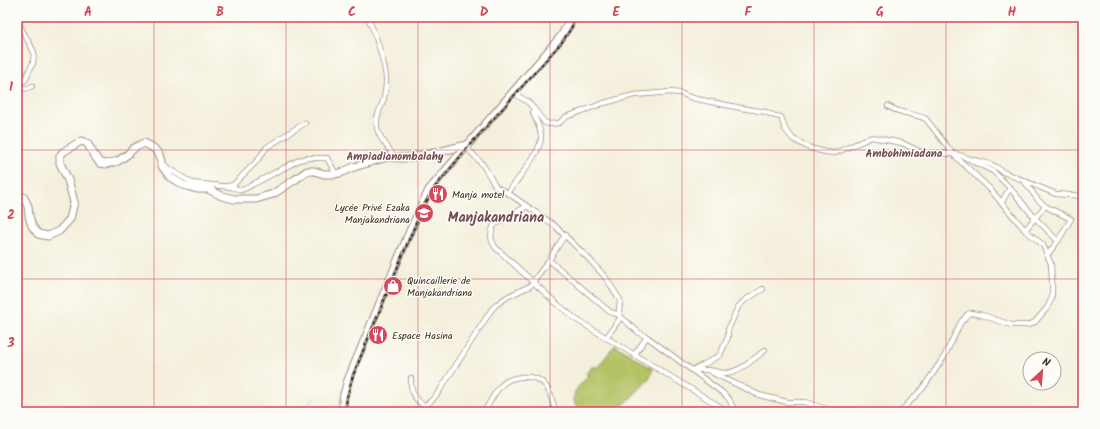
<svg xmlns="http://www.w3.org/2000/svg" width="1100" height="429" viewBox="0 0 1100 429" font-family="Kalam,sans-serif">
	<style>
		.green { fill: #b3c265; stroke: #777642 }
		.lines { fill: none; stroke-linecap: round; stroke-linejoin: round }
		.stream { stroke: #60a1d3; stroke-width: 1 }
		.street-casing { stroke: #988c7d; stroke-width: 6 }
		.secondary-casing { stroke: #988c7d; stroke-width: 9 }
		.primary-casing { stroke: #988c7d; stroke-width: 9 }
		.street { stroke: #fff; stroke-width: 4.5 }
		.secondary { stroke: #fff; stroke-width: 7 }
		.primary { stroke: #fff; stroke-width: 7 }
		.rail-casing { stroke: #3b2a1e; stroke-width: 2.5 }
		.rail { stroke: #fdfcf7; stroke-width: 1; stroke-dasharray: 3; stroke-linecap: butt }
		.grid { fill: none; stroke: #d1495b; stroke-width: 1; stroke-opacity: 0.55 }
		.labels { text-anchor: middle; stroke-width: 3; stroke-linejoin: round; paint-order: stroke }
		.poi-label { font-size: 10px; fill: #3b2a1e; stroke: #fdfcf7; text-anchor: start }
		.neighbourhood-label { font-size: 11px; font-weight: bold; fill: #714d54; stroke: #fdfcf7 }
		.district-label { font-size: 14px; font-weight: bold; fill: #714d54; stroke: #fdfcf7 }
		.neatline { fill: none; stroke: #d1495b; stroke-width: 1.5 }
		.grid-label { font-size: 13px; text-anchor: middle; font-weight: bold; fill: #d1495b }
	</style>
	<rect width="100%" height="100%" fill="#fdfcf7"/>
	<filter id="ink" filterUnits="userSpaceOnUse"><feTurbulence type="fractalNoise" baseFrequency=".025" numOctaves="2"/><feDisplacementMap in="SourceGraphic" scale="8" xChannelSelector="R" yChannelSelector="G"/><feConvolveMatrix kernelMatrix="1 2 1 2 8 2 1 2 1" color-interpolation-filters="sRGB"/></filter>
	<filter id="wash" filterUnits="userSpaceOnUse"><feTurbulence type="fractalNoise" baseFrequency=".012" numOctaves="4" result="noise"/><feDisplacementMap in="SourceGraphic" scale="16" xChannelSelector="R" yChannelSelector="G"/><feGaussianBlur stdDeviation="0.9" result="paint"/><feColorMatrix in="noise" values="0 0 0 0 0 0 0 0 0 0 0 0 0 0 0 0 0 1.4 0 .05"/><feComposite in="paint" operator="in"/></filter>
	<g filter="url(#wash)">
		<rect width="100%" height="100%" fill="#f4efdc"/>
		<path class="green" d="M615,345l38,24 -4,10 -32,33h-38c-11,-18 -3,-22 9,-36l-2,-2 7,-8 4,2z"/>
		<g class="lines">
			<polyline class="stream" points="302,412 316,395"/>
		</g>
	</g>
	<g filter="url(#ink)">
		<g class="lines">
			<g class="street-casing">
				<g id="street">
					<path d="M367,17c7,11 20,52 19,65 0,5 -1,11 -2,16 -3,10 -9,19 -7,30 2,11 12,19 17,29"/>
					<polyline points="17,85 25,80 28,73 33,63 34,52 20,26 21,17"/>
					<path d="M17,87c5,1 10,3 15,-1"/>
					<path d="M512,92l16,10 6,7 -1,4c3,7 9,18 8,26 -2,16 -24,40 -33,54l46,32 35,34 17,19 14,22 -1,12 2,5 17,15 9,5 76,56 6,6 6,13"/>
					<path d="M888,106c11,8 26,7 38,13l27,35c9,0 9,3 17,5 14,4 21,3 33,13l53,22 27,2"/>
					<polyline points="534,109 545,123 550,124 559,123 566,117 604,103 634,95 660,93 670,92 680,93 692,98 741,108 766,112 775,116 781,117 785,129 793,139 810,148 825,152 835,153 872,137 902,143 921,152 928,153 953,154 989,188 1025,230 1043,245 1051,264 1052,282 1052,298 1047,308 1035,322 1028,325 1011,325 982,315 971,313 968,314 961,322 944,357 923,388 900,412"/>
					<polyline points="467,145 469,150 483,165 496,187 508,193"/>
					<polyline points="972,161 993,171 1010,188 1035,218 1058,241"/>
					<polyline points="165,165 169,169 192,183 231,187 241,190 246,188 299,160 307,158 327,158 336,174"/>
					<polyline points="1024,181 1038,200 1045,206 1071,219 1058,241 1048,254"/>
					<polyline points="228,186 233,185 256,162 267,147 281,138 305,123"/>
					<polyline points="1001,203 1010,188"/>
					<path d="M527,206l-33,19c-4,9 -4,15 2,23l60,55 21,17 152,92"/>
					<polyline points="1025,230 1045,206"/>
					<polyline points="565,235 549,260 610,312 617,314 621,317 606,338"/>
					<polyline points="634,355 647,337"/>
					<polyline points="692,370 703,365 720,355 728,337 728,330 738,307 745,300 763,289"/>
					<path d="M696,370c4,0 8,0 12,0 5,0 11,3 16,3 15,0 30,-14 41,-23"/>
					<polyline points="708,370 713,373 759,395 787,402 805,402 835,412"/>
					<path d="M411,378c-1,20 7,23 21,34"/>
					<polyline points="425,406 434,398 440,390 492,309 496,305 507,297 530,286 549,260"/>
					<path d="M484,412c5,-8 9,-17 15,-24 10,-13 36,-16 47,-2 5,7 7,18 10,26"/>
				</g>
			</g>
			<g class="secondary-casing">
				<path id="secondary" d="M17,192l7,6 4,8 1,10 3,10 6,8 10,2 11,-5 11,-12 4,-17 -6,-22 -8,-17v-7l3,-4 18,-11 6,2 9,15 4,5 6,1 12,-3 10,-7 6,-6 10,-5c10,4 19,11 18,23l8,11 13,8 14,4h11l14,7 12,3h22l17,-5 23,-15 11,-8h7l10,3h12l7,-2 11,-5 33,-10 16,1 22,-3 42,-10"/>
			</g>
			<g class="primary-casing">
				<polyline id="primary" points="343,412 343,398 348,380 410,231 429,190 562,35 571,17"/>
			</g>
			<use href="#street" class="street"/>
			<use href="#secondary" class="secondary"/>
			<use href="#primary" class="primary"/>
			<g class="rail-casing">
				<polyline id="rail" points="345,412 347,397 353,375 412,232 424,205 434,188 468,147 562,42 572,27 575,17"/>
			</g>
			<use href="#rail" class="rail"/>
		</g>
	</g>
	<path class="grid" d="M154,17v395M286,17v395M418,17v395M550,17v395M682,17v395M814,17v395M946,17v395M17,150h1066M17,279h1066"/>
	<defs>
		<g id="restaurant-disc" transform="scale(1)"><circle r="9.5" fill="#d1495b" stroke="#fdfcf7"/><path d="M-5-6h1v4h1v-4h1v4h1v-4h1v5L-1.5 .5V6h-2V.5L-5-1ZM5-6V6H3V1.5H1.5Q1.5-4 5-6Z" fill="#fff"/></g>
		<g id="school-disc" transform="scale(1)"><circle r="9.5" fill="#d1495b" stroke="#fdfcf7"/><path d="M0-5L7-2L0 1L-7-2ZM-4 1L0 2.5L4 1V4Q0 6-4 4Z" fill="#fff"/></g>
		<g id="shop-disc" transform="scale(1)"><circle r="9.5" fill="#d1495b" stroke="#fdfcf7"/><path d="M-5-2.5h2.3a2.7 3.5 0 0 1 5.4 0H5L5.5 6h-11ZM-1.5-2.5h3a1.5 2.3 0 0 0-3 0Z" fill="#fff"/></g>
	</defs>
	<g fill-rule="evenodd">
		<use href="#restaurant-disc" x="438" y="194"/>
		<use href="#school-disc" x="424" y="213"/>
		<use href="#shop-disc" x="393" y="286"/>
		<use href="#restaurant-disc" x="378" y="335"/>
	</g>
	<g class="labels">
		<g class="poi-label">
			<text x="452" y="198">Manja motel</text>
			<text x="410" y="211" text-anchor="end">Lycée Privé Ezaka<tspan x="410" dy="12">Manjakandriana</tspan></text>
			<text x="407" y="284">Quincaillerie de<tspan x="407" dy="12">Manjakandriana</tspan></text>
			<text x="392" y="339">Espace Hasina</text>
		</g>
		<g class="neighbourhood-label">
			<text x="904" y="157">Ambohimiadana</text>
			<text x="395" y="160">Ampiadianombalahy</text>
		</g>
		<g class="district-label">
			<text x="496" y="222">Manjakandriana</text>
		</g>
	</g>
	<rect width="1100" height="429" fill="none" stroke="#fdfcf7" stroke-width="44"/>
	<g transform="translate(1042 371) rotate(26)"><circle r="19" fill="#fdfcf7" stroke="#afa8a0"/>
	<path d="M0-3L7 15L0 10L-7 15Z" fill="#d1495b"/>
	<text y="-6" font-size="11" font-weight="bold" text-anchor="middle" fill="#3b2a1e">N</text>
	</g>
	<rect x="22" y="22" width="1056" height="385" class="neatline"/>
	<g class="grid-label">
		<text x="88" y="16">A</text>
		<text x="220" y="16">B</text>
		<text x="352" y="16">C</text>
		<text x="484" y="16">D</text>
		<text x="616" y="16">E</text>
		<text x="748" y="16">F</text>
		<text x="880" y="16">G</text>
		<text x="1012" y="16">H</text>
		<text x="11" y="91">1</text>
		<text x="11" y="219">2</text>
		<text x="11" y="347">3</text>
	</g>
</svg>
